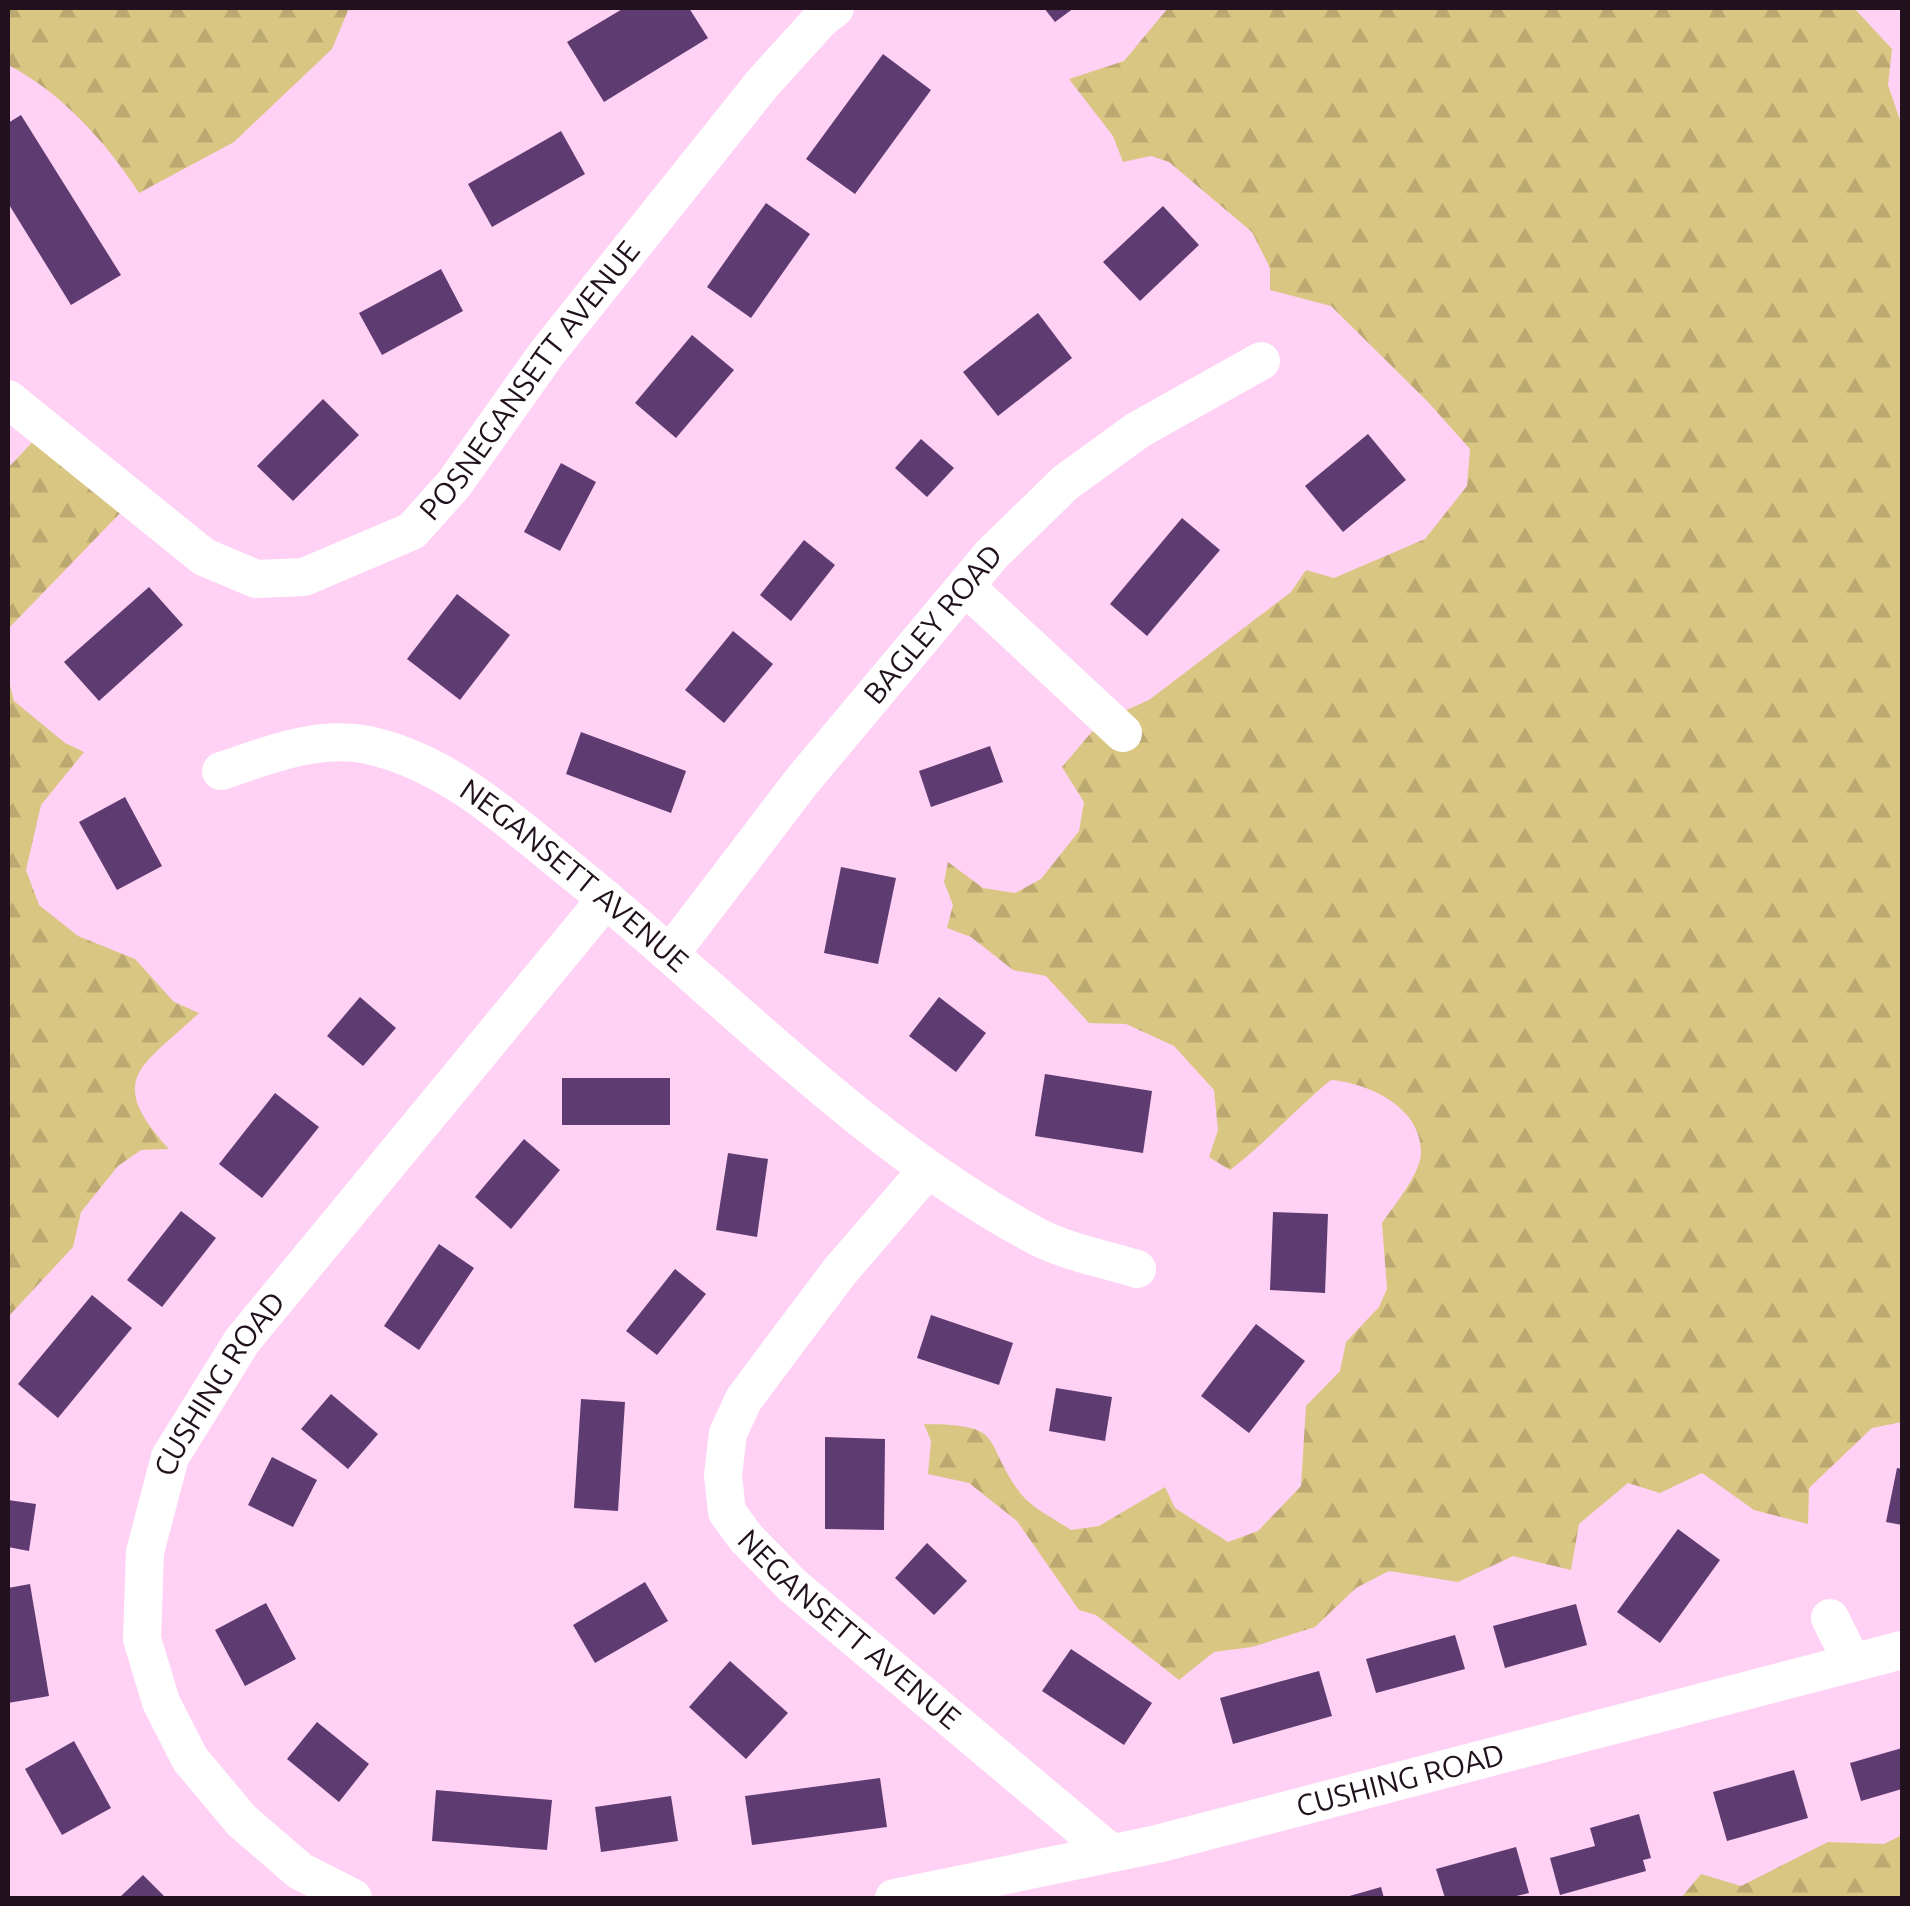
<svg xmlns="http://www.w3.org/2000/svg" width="1910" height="1906" viewBox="0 0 1910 1906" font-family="Ubuntu,sans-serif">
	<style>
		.forest { fill: url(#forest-firs) }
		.building { fill: #5e3b70 }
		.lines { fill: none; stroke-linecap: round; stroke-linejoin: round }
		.minor { stroke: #fff; stroke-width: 38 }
		.labels { text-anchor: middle; stroke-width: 10; stroke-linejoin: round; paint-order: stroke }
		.street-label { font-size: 30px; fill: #20111d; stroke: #ffd1f5 }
	</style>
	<defs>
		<pattern id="forest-firs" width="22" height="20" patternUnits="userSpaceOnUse" patternTransform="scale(2.5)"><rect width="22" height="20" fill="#dac683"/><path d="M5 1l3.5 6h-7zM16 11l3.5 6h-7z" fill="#bba971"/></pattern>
	</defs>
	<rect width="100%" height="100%" fill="#ffd1f5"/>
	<g class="forest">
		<path d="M8,8h341l-17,41 -98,93 -95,51c-32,-50 -78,-101 -131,-128z"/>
		<path d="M1168,8h686l38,41 -4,36 14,41v1296l-30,6 -63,60 -1,36 -54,-14 -52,-37 -42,20 -32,-10 -49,41 -8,46 -58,-14 -55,26 -69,-11 -33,17 -41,39 -63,20 -38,5 -35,28 -83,-65 -17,-5 -62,-89 -48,-38 -41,-9 3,-33 -7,-17c85,1 56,15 97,70 11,14 35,26 50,36l28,-4 66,-39 10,21 53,34 30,-11 43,-45 5,-80 34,-35 6,-29 33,-35 8,-18 -5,-66c11,-16 38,-49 39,-69 2,-46 -52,-71 -90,-74 -35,28 -65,63 -101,90l-21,-13 9,-27 -4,-40 -40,-44 -48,-22 -37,-1 -43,-47 -33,-6 -42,-33 -24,-9 6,-23 -9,-23 4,-20 35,26 32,5 26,-14 38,-48 5,-29 -22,-35 39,-46 48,-21 142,-108 15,-22 28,8 91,-39 42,-53 3,-37 -42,-47 -97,-96 -61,-16v-22l-18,-36 -83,-70 -18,-6 -28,6 -10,-26 -44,-57 55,-18z"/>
		<polygon points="41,433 126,507 8,629 8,468"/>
		<path d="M8,677l6,24 51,42 19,9 -43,53 -15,65 13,35 39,31 57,23 39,43 25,11c-57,54 -95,65 -30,136l-28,1 -23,16 -37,46 -8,35 -65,70z"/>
		<polygon points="1902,1835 1902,1898 1681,1898 1701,1874 1741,1886 1828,1842 1884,1844"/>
	</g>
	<g class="building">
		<polygon points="624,8 689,8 708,38 604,102 567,42"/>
		<polygon points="1044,8 1074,8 1055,22"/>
		<polygon points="883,54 931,90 855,194 806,159"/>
		<polygon points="21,115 121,275 71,305 8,203 8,123"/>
		<polygon points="561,131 585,174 492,227 468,184"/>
		<polygon points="766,203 810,234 751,318 707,287"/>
		<polygon points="1163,206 1199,245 1140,301 1103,262"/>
		<polygon points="441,269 463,311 382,355 359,313"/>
		<polygon points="1038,313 1072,358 998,416 963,372"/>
		<polygon points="692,335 734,370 676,438 635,403"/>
		<polygon points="323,399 359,435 293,501 257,466"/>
		<polygon points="1368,434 1406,480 1343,532 1305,486"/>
		<polygon points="921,439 954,468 927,497 895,468"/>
		<polygon points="561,463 596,482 560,551 524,532"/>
		<polygon points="1182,518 1220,550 1147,636 1110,604"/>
		<polygon points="804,540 835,565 791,621 760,595"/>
		<polygon points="149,587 183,625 99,701 64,662"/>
		<polygon points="457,594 510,635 460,700 407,659"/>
		<polygon points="733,631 773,664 724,723 685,690"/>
		<polygon points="581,732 686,771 671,813 566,774"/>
		<polygon points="990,746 1003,782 931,807 919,771"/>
		<polygon points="125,797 162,866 117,890 79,822"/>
		<polygon points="841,867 896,878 878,964 824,953"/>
		<polygon points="360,997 396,1028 363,1066 327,1036"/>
		<polygon points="939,997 986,1033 956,1072 909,1036"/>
		<polygon points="1045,1074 1152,1091 1143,1153 1035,1136"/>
		<rect x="562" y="1078" width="108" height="47"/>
		<polygon points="275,1093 319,1127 262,1198 219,1164"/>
		<polygon points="524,1139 560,1170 511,1229 475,1197"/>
		<polygon points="728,1153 768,1159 757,1237 716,1230"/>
		<polygon points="181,1211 216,1238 162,1307 127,1280"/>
		<polygon points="1273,1212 1328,1214 1325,1293 1270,1290"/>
		<polygon points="439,1244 474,1268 419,1350 384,1326"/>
		<polygon points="675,1269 706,1294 657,1355 626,1331"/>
		<polygon points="92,1295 132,1328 58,1418 18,1384"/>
		<polygon points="931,1315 1013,1343 999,1385 917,1358"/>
		<polygon points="1256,1324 1305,1361 1249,1433 1201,1396"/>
		<polygon points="1056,1388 1112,1397 1105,1441 1049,1431"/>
		<polygon points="331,1394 378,1434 348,1469 301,1429"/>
		<polygon points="581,1399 625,1402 618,1511 574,1508"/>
		<polygon points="825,1437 885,1439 884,1530 825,1529"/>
		<polygon points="272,1457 317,1480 293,1527 248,1505"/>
		<polygon points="1897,1468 1902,1469 1902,1525 1886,1522"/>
		<polygon points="8,1500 36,1504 29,1551 8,1547"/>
		<polygon points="1678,1529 1720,1560 1660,1643 1617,1612"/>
		<polygon points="927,1543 967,1581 934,1615 895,1578"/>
		<polygon points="645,1582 668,1621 595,1663 573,1625"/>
		<polygon points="30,1584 49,1696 8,1703 8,1588"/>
		<polygon points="266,1603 296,1659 245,1686 215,1630"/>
		<polygon points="1576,1604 1587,1645 1505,1668 1493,1626"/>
		<polygon points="1455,1635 1465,1669 1376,1693 1366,1659"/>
		<polygon points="1071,1649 1152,1703 1124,1745 1042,1691"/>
		<polygon points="730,1661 788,1713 746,1759 689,1707"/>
		<polygon points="1319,1671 1332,1716 1233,1744 1220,1698"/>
		<polygon points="317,1722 369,1764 339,1802 287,1759"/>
		<polygon points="74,1741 111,1808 62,1835 25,1769"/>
		<polygon points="1902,1748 1902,1789 1861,1801 1850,1763"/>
		<polygon points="1794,1770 1808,1818 1727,1841 1713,1792"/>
		<polygon points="880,1778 887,1827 752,1845 745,1796"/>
		<polygon points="436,1790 552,1800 547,1850 432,1841"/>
		<polygon points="671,1796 678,1841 601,1852 595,1807"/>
		<polygon points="1639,1814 1651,1858 1643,1860 1646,1871 1560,1895 1550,1858 1595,1846 1590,1828"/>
		<polygon points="1516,1847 1529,1893 1508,1898 1445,1898 1436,1869"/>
		<polygon points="143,1875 166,1898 119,1898"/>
		<polygon points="1381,1887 1384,1898 1346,1898 1346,1897"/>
	</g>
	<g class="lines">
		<g class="minor">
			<path id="s1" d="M8,399l196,158 52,22 48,-2 108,-46 42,-47 93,-131 215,-269 59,-65 14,-11"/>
			<polyline points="967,588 1123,733"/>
			<path id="s2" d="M221,771c48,-16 96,-36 147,-26 83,18 146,80 210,131 150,122 286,268 458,360 30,16 69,23 101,33"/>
			<path id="s3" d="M670,954l132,-173 190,-227 73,-71 73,-53 123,-69"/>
			<path id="s4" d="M928,1169l-88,102 -55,73 -41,55 -16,34 -5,42 4,37 19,26 47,48 318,267"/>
			<polyline points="1830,1618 1852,1662"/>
			<path id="s5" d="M353,1898l-53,-27 -58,-50 -52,-62 -29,-57 -19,-63 3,-87 25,-95 72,-116 364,-442"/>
			<path id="s6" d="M894,1898l263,-54 745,-194"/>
		</g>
	</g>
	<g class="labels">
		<g class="street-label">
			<text dy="10" stroke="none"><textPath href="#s1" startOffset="665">POSNEGANSETT AVENUE</textPath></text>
			<text dy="10" stroke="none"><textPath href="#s3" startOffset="422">BAGLEY ROAD</textPath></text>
			<text dy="10" stroke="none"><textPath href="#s2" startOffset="398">NEGANSETT AVENUE</textPath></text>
			<text dy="10" stroke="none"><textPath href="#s5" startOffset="620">CUSHING ROAD</textPath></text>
			<text dy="10" stroke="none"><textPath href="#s4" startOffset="582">NEGANSETT AVENUE</textPath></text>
			<text dy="10" stroke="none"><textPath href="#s6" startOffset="520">CUSHING ROAD</textPath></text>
		</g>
	</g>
	<rect width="1910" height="1906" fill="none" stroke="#20111d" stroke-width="20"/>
</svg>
